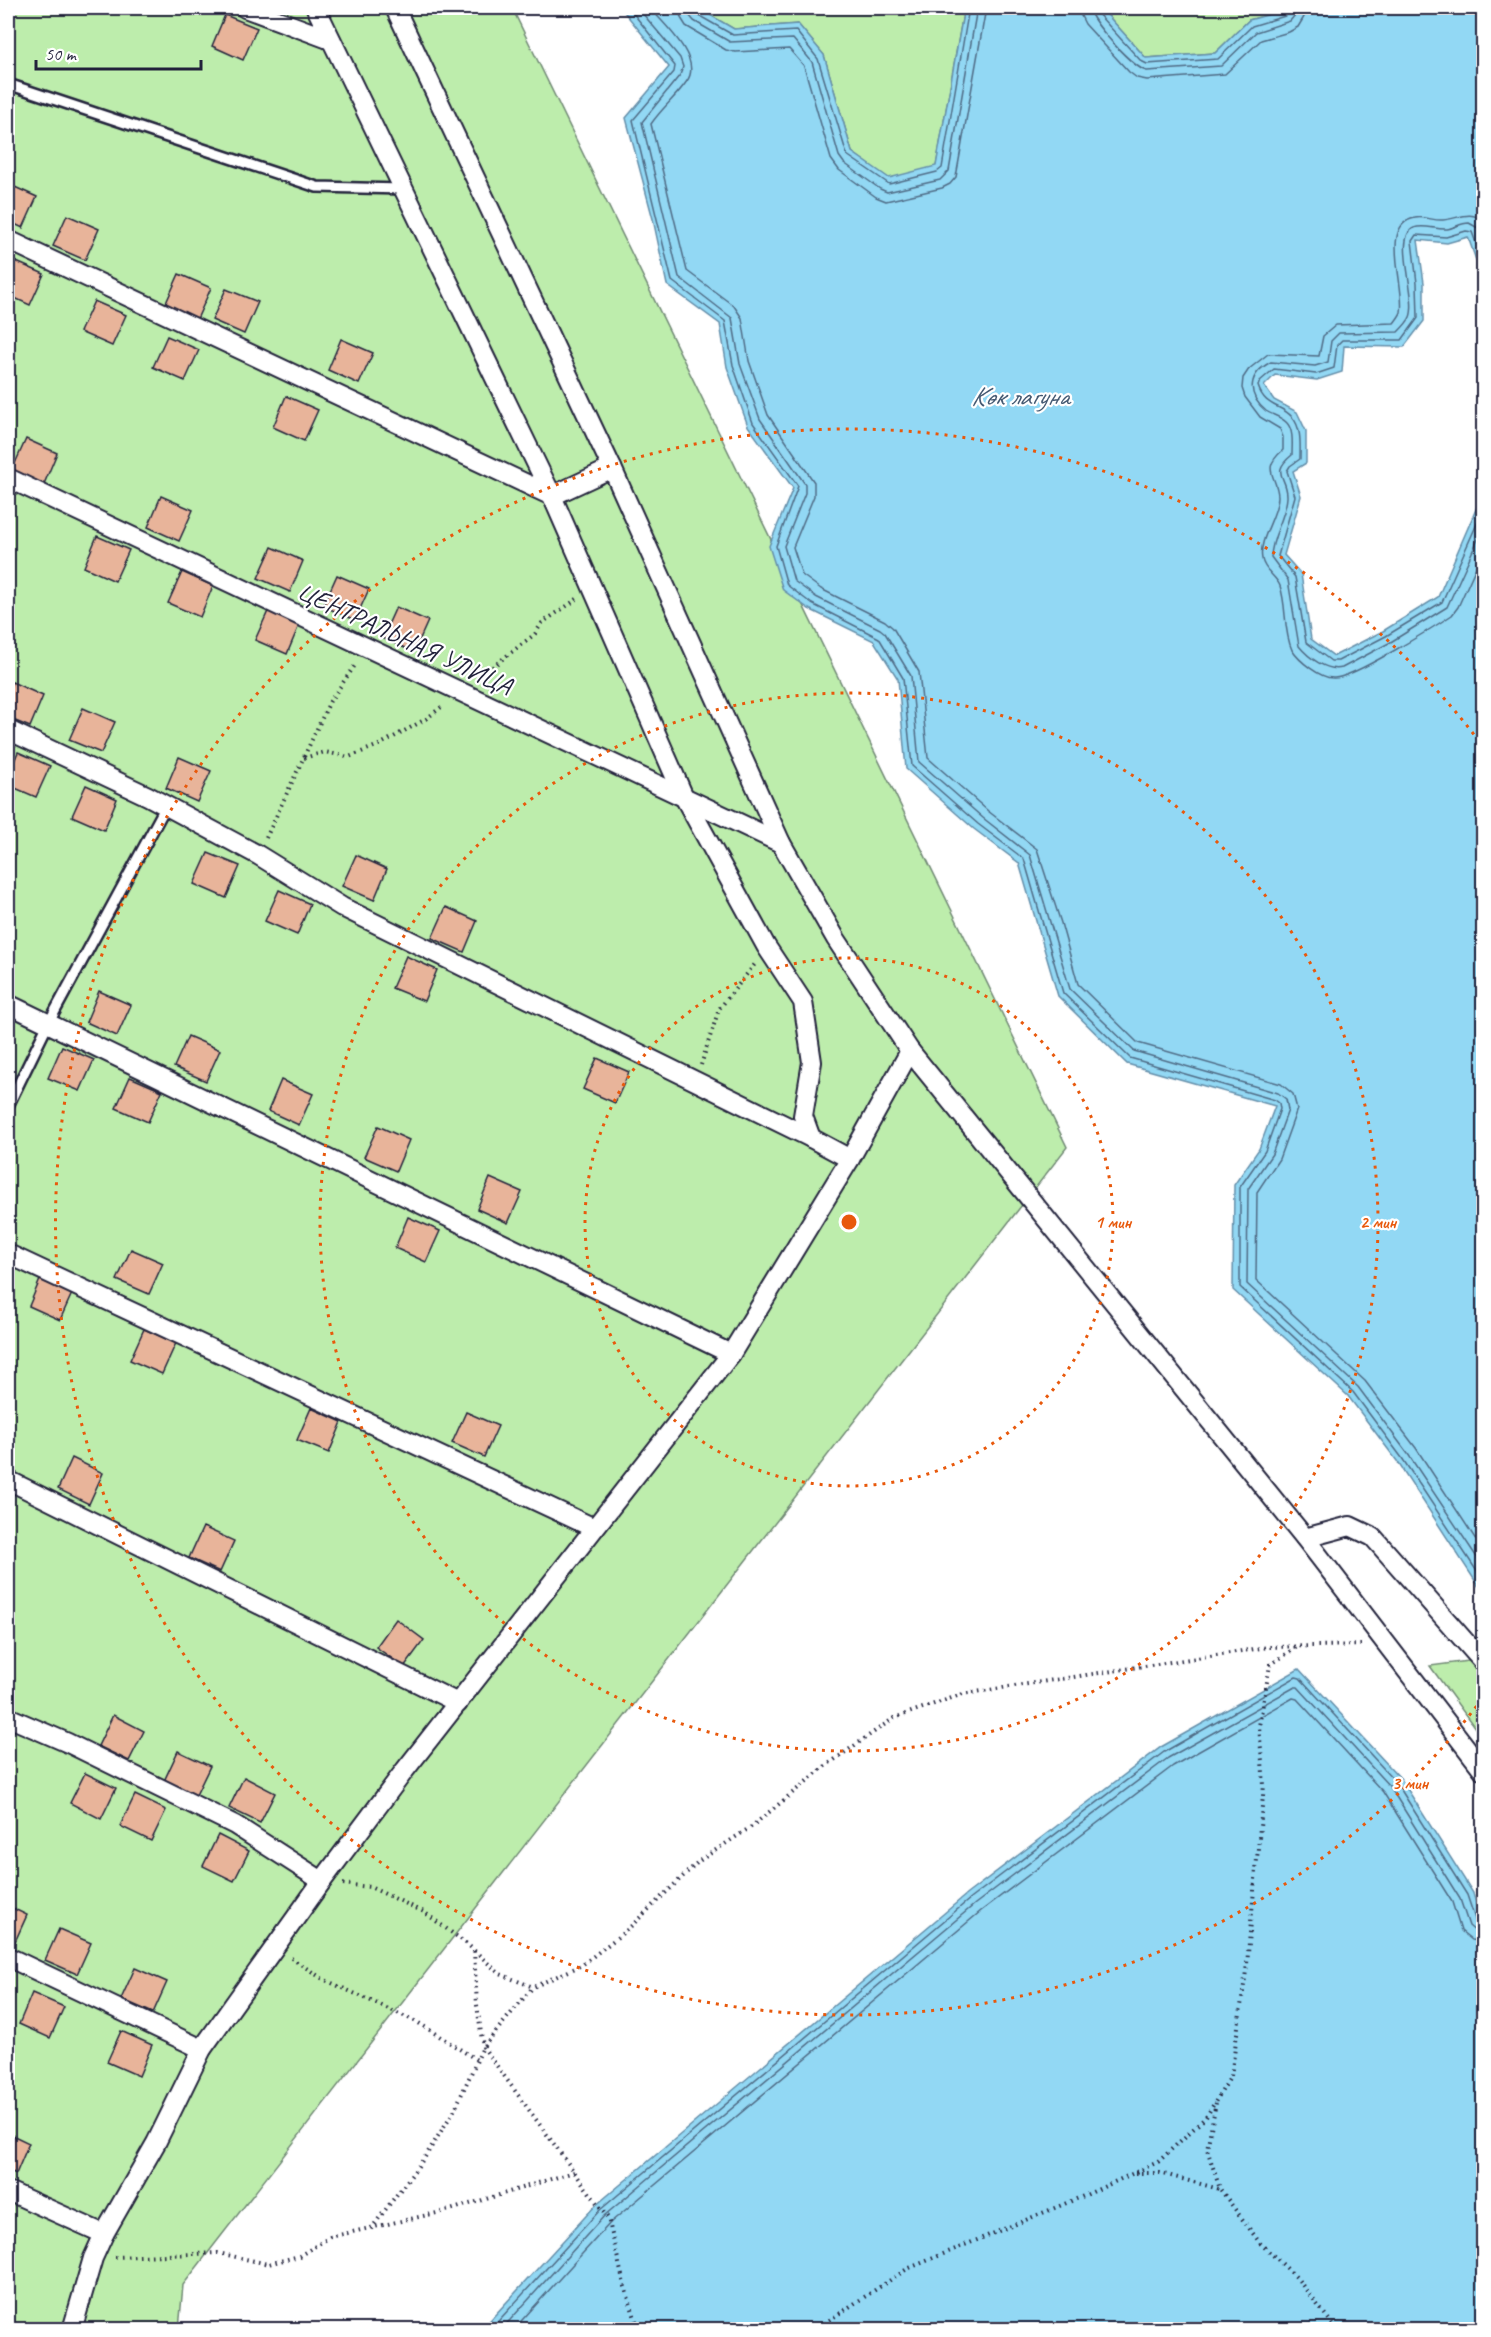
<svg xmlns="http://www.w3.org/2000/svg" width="1491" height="2337" viewBox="0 0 1491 2337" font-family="Caveat,sans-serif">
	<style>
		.green { fill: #bdedac; stroke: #708874; stroke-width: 1.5 }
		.water { fill: #92d8f4; stroke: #658faa; stroke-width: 1.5 }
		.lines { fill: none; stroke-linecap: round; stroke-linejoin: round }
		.shore { stroke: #4f6b85; stroke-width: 1.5 }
		.building { fill: #e8b49a; stroke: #22223b; stroke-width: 1.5 }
		.service-casing { stroke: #22223b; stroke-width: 14 }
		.minor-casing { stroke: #22223b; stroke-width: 22 }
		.path { stroke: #22223b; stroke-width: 4; stroke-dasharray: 1.5 4.5; stroke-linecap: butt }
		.service { stroke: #fff; stroke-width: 9 }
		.minor { stroke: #fff; stroke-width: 18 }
		.ring { fill: none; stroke: #e8590c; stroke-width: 3; stroke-dasharray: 3 6 }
		.labels { text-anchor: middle; stroke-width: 4.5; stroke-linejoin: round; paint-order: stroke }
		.street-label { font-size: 26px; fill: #22223b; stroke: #fff }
		.water-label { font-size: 27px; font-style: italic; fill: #445972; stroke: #fff }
		.centre { fill: #e8590c; stroke: #fff; stroke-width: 3 }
		.ring-label { font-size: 18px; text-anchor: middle; font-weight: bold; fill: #e8590c; stroke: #fff; stroke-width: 4.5; stroke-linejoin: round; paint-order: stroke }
	</style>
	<rect width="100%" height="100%" fill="#fff"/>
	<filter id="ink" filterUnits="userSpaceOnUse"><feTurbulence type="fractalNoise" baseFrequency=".0167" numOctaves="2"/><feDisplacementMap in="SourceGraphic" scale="12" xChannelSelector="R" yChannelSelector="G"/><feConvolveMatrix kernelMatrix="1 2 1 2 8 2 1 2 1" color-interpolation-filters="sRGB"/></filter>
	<g filter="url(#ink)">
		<g class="green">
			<polygon points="8,8 512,8 1067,1147 183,2285 179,2329 8,2330"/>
			<polygon points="698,8 964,8 936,167 888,179 852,152 824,55 798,24 734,29"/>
			<polygon points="1101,8 1292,8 1249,20 1215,53 1146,58"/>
			<polygon points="1483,1659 1483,1739 1430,1666"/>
		</g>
		<g class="water">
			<polygon points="621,8 698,8 734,29 798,24 824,55 852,152 889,178 936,166 964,8 1101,8 1146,58 1215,53 1249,20 1292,8 1483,8 1483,327 1479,320 1477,263 1468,237 1447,243 1418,240 1424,283 1424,321 1404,347 1344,346 1342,372 1317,380 1275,375 1264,386 1274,400 1297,412 1306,431 1306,463 1293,471 1301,496 1284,555 1301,574 1311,639 1334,656 1383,631 1438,597 1483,493 1483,1593 1397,1461 1348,1396 1233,1290 1234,1185 1259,1149 1275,1106 1127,1064 1058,996 1019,863 974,829 906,769 898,679 874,641 809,609 783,590 769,546 793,488 748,426 727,367 720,324 667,285 653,219 626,118 669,67"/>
			<polygon points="1299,1669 1401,1779 1473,1893 1483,1928 1483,2329 482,2329 595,2206 967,1894 1161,1747"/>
		</g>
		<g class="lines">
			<g class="shore">
				<polyline points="629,8 675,66 674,72 633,120 672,281 725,321 733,365 753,423 798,486 776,546 787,585 812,604 879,638 903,678 912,766 978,824 1024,859 1063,993 1130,1058 1275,1100 1279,1103 1280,1109 1265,1151 1240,1187 1240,1287 1353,1392 1402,1458 1484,1582"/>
				<polyline points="638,8 680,58 683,67 680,75 642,122 679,277 732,318 740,364 760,419 805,484 805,493 784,546 794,581 816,597 880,629 885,633 911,676 919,762 983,818 1030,855 1070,989 1134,1051 1278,1093 1286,1099 1288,1110 1272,1154 1248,1189 1247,1284 1358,1387 1408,1454 1484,1568"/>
				<path d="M650,8c14,16 53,51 37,73 -10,15 -26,28 -36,43l36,147 47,35 8,12 7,43 19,54 46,67v14l-21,51 9,28 19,14 64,32 8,7 26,44 9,86 60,53 49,38 24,74 17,61 60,59 143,41 12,10 4,15 -18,50 -22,33 -1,88 109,101 51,67 68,104"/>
				<polyline points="679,8 681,18 686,26 726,50 735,52 789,49 804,66 831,159 839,170 876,197 886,201 942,188 950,184 956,177 986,8"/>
				<polyline points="688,8 689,15 694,21 730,42 793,39 812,62 839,156 844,163 880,189 887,192 940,180 949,171 977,8"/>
				<polyline points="696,8 698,15 733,35 796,31 818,59 847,155 889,184 937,172 942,168 969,8"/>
				<polyline points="1080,8 1081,16 1085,24 1129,72 1137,78 1147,80 1225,74 1261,40 1289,32 1298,27 1304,17 1305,8"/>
				<path d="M1089,8c1,13 45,61 58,63l74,-5 35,-34 34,-11 5,-6 1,-7"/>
				<polyline points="1097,8 1098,14 1141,61 1147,64 1218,59 1252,26 1285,16 1289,8"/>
				<path d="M1484,221c-15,-12 -25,-2 -41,-1 -9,1 -18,-4 -28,-2 -36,6 -9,69 -14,94 -1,4 -5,8 -7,11l-58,2 -13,11 -4,20 -51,-2 -19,15 -6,9 -1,10 3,9 15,20 20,12 3,8v13c-23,20 -6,25 -5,46 0,20 -20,43 -16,63 2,12 14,17 18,27 7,20 3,44 12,64 7,11 28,28 41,28 17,2 101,-51 119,-63l6,-8 26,-58"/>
				<path d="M1484,240l-6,-12 -9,-5c-8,0 -15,5 -22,6 -11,1 -23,-5 -33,-1 -21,8 4,70 -4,89 -2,5 -8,11 -12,15l-59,1 -8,8 -3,21 -13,4 -44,-4c-23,12 -25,32 -5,49 6,4 16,6 21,12 7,8 5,22 5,32 -23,19 -4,21 -5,42 -1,20 -16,40 -16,60l17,23 11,66c9,11 28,26 43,22l47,-25 58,-36 37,-81"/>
				<path d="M1484,288l-1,-26 -11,-30 -6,-1 -20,6 -30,-2 -4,6 5,42 1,35 -16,22h-60l-5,5 -3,23 -18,6 -42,-5 -14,12 -2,5c7,22 23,18 34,31 10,11 8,28 8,42l-10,7 -3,5 8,25 -17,60 17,21 11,65 25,19h7l48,-25 56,-34 42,-94"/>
				<polyline points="490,2330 600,2210 971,1898 1164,1752 1296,1677 1300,1678 1396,1782 1467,1895 1476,1922 1484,1926"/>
				<polyline points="501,2330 605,2215 975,1904 1168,1758 1295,1687 1298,1687 1390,1787 1460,1899 1469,1926 1476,1932 1484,1933"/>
				<polyline points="513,2330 611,2222 981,1911 1173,1766 1293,1698 1297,1699 1383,1792 1452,1902 1461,1931 1472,1940 1484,1942"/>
			</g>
		</g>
		<g class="building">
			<polygon points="225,15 257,28 243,60 212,46"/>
			<polygon points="8,184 37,197 23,228 8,221"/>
			<polygon points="67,215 99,229 85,260 53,246"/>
			<polygon points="12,260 44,274 30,305 8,295 8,270"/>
			<polygon points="179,274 211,288 197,319 165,305"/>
			<polygon points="226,289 258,302 244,334 212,320"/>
			<polygon points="94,301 126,315 112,346 80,332"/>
			<polygon points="167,336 199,350 185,381 153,367"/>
			<polygon points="341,339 373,353 359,384 328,370"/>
			<polygon points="286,396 318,410 304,441 273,427"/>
			<polygon points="26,439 57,453 44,484 12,470"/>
			<polygon points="161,496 193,510 179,541 148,527"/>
			<polygon points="97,536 129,550 115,581 84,567"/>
			<polygon points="272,547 303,561 290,592 258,578"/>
			<polygon points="182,572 213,586 200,617 168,603"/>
			<polygon points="337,575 369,589 355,620 323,606"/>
			<polygon points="396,607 428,621 414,652 382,638"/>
			<polygon points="269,609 300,623 287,654 255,640"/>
			<polygon points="12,682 43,696 30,727 8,718 8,692"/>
			<polygon points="83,708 115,722 101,753 69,740"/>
			<polygon points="18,752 50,766 36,797 8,785 8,776"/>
			<polygon points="179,757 211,771 197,802 166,788"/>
			<polygon points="86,785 117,799 104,830 72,816"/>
			<polygon points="208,853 240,866 226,898 194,884"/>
			<polygon points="356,855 387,869 374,900 342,886"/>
			<polygon points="279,890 310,904 297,935 265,921"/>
			<polygon points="446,907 477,921 464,952 432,938"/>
			<polygon points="406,956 437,970 424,1001 392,988"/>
			<polygon points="99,991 131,1005 117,1036 86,1022"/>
			<polygon points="188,1036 220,1050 206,1081 174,1067"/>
			<polygon points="62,1046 94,1060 80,1091 48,1078"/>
			<polygon points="597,1058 629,1072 615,1103 583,1089"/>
			<polygon points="130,1077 162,1091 148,1122 116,1108"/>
			<polygon points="281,1080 313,1094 299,1125 268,1111"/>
			<polygon points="378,1126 409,1140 396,1171 364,1157"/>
			<polygon points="490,1178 522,1192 508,1223 477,1209"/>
			<polygon points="408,1217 440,1231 426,1262 395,1248"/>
			<polygon points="131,1249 163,1263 149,1294 117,1280"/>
			<polygon points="42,1275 74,1289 60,1320 29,1306"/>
			<polygon points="144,1329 176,1343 162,1374 130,1360"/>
			<polygon points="311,1408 342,1422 329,1453 297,1440"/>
			<polygon points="466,1412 498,1426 484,1457 452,1443"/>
			<polygon points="72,1458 103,1473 89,1504 58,1489"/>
			<polygon points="203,1527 234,1541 220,1572 189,1558"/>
			<polygon points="396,1619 424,1640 404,1667 376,1647"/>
			<polygon points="113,1715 144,1731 129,1761 98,1746"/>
			<polygon points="178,1751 210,1766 195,1797 164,1781"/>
			<polygon points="85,1773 116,1788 101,1819 70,1803"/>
			<polygon points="244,1777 275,1793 260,1823 229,1808"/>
			<polygon points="135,1795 166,1810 151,1841 120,1826"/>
			<polygon points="218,1835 249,1851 234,1881 203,1866"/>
			<polygon points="8,1906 27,1915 13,1946 8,1944"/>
			<polygon points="59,1929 91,1943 77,1974 45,1960"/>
			<polygon points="135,1968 167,1982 153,2013 121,1999"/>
			<polygon points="32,1993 64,2007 50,2038 19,2024"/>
			<polygon points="121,2031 152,2045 139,2076 107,2062"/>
			<polygon points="8,2133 29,2143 16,2174 8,2170"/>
		</g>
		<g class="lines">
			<g class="service-casing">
				<g id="service">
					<polyline points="8,84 317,187 403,189"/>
					<polyline points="8,1106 48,1024 166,806"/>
				</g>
			</g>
			<g class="minor-casing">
				<g id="minor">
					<polyline points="245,8 331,40"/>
					<polyline points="316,8 552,496 684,797 766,946 803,1002 812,1062 803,1116 811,1138"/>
					<polyline points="395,8 612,468 781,843 836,939 910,1051 1305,1538 1484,1771"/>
					<polyline points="8,240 552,496 612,468"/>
					<polyline points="8,478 781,843"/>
					<polyline points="8,730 148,796 258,855 342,907 811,1138 850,1159"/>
					<polyline points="8,1004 731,1354"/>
					<polyline points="8,1254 594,1528"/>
					<polyline points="8,1480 458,1703"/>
					<polyline points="1305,1538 1350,1526 1373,1537 1484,1663"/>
					<polyline points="8,1717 68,1743 235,1825 322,1881"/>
					<polyline points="8,1957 202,2049"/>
					<polyline points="8,2191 104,2234"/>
					<polyline points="72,2330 93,2258 104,2234 156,2143 202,2049 322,1881 405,1770 731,1354 850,1159 910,1051"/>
				</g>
			</g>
			<g class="path">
				<polyline points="478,678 535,634 542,623 577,599"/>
				<polyline points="304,758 325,752 349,757 381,744 426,719 444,705"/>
				<polyline points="266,838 330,701 356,664"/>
				<polyline points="701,1065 719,1009 755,964"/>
				<polyline points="343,1884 370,1887 424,1912 467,1944 500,1974 533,1987 582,1965 628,1929 699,1861 751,1827 824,1767 894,1718 963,1694 1268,1647 1362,1645"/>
				<polyline points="474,1951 477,2005 483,2047 608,2218 624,2284 636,2321 645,2330"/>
				<polyline points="291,1958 323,1979 417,2022 477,2060"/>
				<polyline points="1216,2103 1207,2149 1220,2189 1260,2243 1296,2277 1337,2330"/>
				<polyline points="1135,2173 1160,2173 1219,2189"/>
				<polyline points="371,2229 425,2157 455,2109 483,2047 533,1987"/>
				<polyline points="115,2257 218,2253 268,2264 299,2256 330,2237 450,2210 574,2172"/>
				<polyline points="814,2330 907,2269 1086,2195 1158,2162 1206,2117 1231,2076 1247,1964 1264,1785 1259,1726 1270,1665 1297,1647"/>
			</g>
			<use href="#service" class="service"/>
			<use href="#minor" class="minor"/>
		</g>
	</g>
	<g class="ring">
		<circle cx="849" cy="1222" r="264"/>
		<circle cx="849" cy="1222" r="529"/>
		<path d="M1482 1699A793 793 0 1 1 1482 745"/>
	</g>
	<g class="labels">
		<g class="street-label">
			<text transform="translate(405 638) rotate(25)" y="9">ЦЕНТРАЛЬНАЯ УЛИЦА</text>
		</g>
		<g class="water-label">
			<text x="1020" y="405">Көк лагуна</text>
		</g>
	</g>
	<circle cx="849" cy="1222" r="9" class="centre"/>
	<g class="ring-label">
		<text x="1113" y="1228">1 мин</text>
		<text x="1378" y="1228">2 мин</text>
		<text x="1410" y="1789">3 мин</text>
	</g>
	<rect width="1491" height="2337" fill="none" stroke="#fff" stroke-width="30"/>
	<rect x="15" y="15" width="1461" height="2307" fill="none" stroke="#22223b" stroke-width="2" filter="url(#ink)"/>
	<path d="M36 60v9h165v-9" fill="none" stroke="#22223b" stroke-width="3"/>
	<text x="45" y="60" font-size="18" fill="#22223b" stroke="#ffffff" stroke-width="4.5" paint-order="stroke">50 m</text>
</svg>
